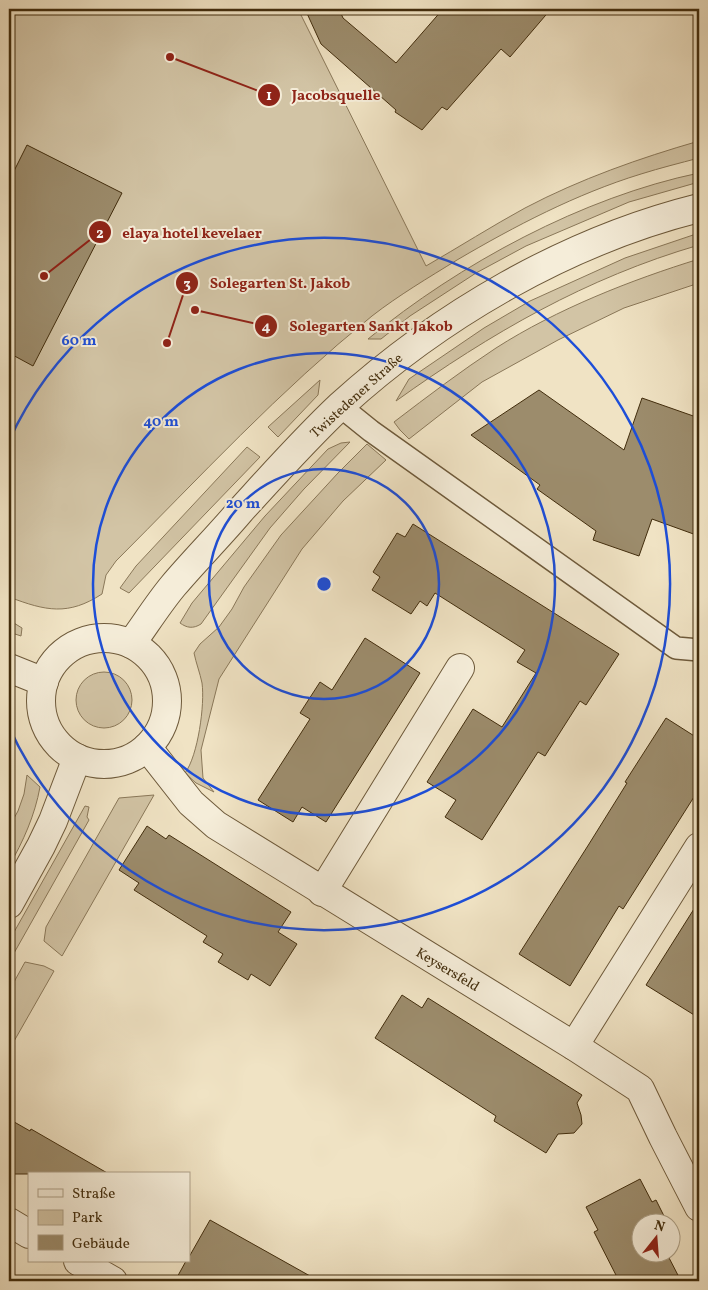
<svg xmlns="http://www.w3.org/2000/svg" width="708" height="1290" viewBox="0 0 708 1290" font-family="Vollkorn,serif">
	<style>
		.green { fill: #d2c4a5; stroke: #8a7859 }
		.building { fill: #9c8c6c; stroke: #422d0d }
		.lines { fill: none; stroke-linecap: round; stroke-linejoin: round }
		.service-casing { stroke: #6e5a3b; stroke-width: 24 }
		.minor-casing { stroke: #6e5a3b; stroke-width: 30 }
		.tertiary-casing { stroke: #6e5a3b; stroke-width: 30 }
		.service { stroke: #f5edd9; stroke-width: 21 }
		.minor { stroke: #f5edd9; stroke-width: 28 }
		.tertiary { stroke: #f5edd9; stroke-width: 28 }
		.ring { fill: none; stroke: #1d4ed8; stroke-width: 2.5 }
		.labels { text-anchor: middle; stroke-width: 4; stroke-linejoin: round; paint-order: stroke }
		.street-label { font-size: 14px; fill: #422d0d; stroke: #f5edd9 }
		.centre { fill: #1d4ed8; stroke: #f5edd9; stroke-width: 2.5 }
		.ring-label { font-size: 15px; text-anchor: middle; font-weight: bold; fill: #1d4ed8; stroke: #f5edd9; stroke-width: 4; stroke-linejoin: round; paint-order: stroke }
		.leader { fill: none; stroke: #8f2418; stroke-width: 2 }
		.callout-dot { fill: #8f2418; stroke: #f5edd9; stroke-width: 2 }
		.mark-label { font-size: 15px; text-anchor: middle; font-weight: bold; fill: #fff }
		.callout-label { font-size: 15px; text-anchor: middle; font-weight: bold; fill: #8f2418; stroke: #f5edd9; stroke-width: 4; stroke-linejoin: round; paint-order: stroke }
	</style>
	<rect width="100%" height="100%" fill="#f0e3c4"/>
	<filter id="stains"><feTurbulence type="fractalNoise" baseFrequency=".004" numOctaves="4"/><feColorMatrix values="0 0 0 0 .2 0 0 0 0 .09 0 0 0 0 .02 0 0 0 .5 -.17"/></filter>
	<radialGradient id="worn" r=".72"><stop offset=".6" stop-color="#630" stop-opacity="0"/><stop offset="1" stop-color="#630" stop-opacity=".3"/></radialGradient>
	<g class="green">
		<path d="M9,9h289l128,257c33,-19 66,-40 99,-58 55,-29 115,-50 174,-67v17c-19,5 -39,10 -58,16 -65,20 -126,52 -184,86 -29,18 -58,35 -85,56 -92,74 -173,162 -256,245l-10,14 -4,19c-34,22 -56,17 -93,3z"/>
		<path d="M699,173v9l-70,20 -103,44 -50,27 -66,43 -29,23h-13c91,-75 215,-142 331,-166z"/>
		<path d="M699,233v12c-113,33 -208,88 -303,156l13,-22 75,-51 46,-27 95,-43z"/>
		<path d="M699,259v24l-75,25 -66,32 -76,42 -73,57 -9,-9 -6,-8c34,-26 67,-51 102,-74 61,-39 135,-68 203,-89z"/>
		<polygon points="320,380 318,395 278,437 268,427"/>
		<path d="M350,442l-46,47 -34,39 -69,96c-8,5 -14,4 -21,-1l12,-20 73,-87 63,-67 13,-6z"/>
		<path d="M367,444l19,16 -43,41 -41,48 -83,130 -18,71 2,28 11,14 -18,-9 -11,-10c13,-17 20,-69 17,-90 -2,-10 -6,-20 -8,-30l6,-9 19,-17 13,-18 12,-22 37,-52 57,-62z"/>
		<polygon points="247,447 260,457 129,593 120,588 136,566"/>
		<polygon points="9,620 22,628 21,636 9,632"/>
		<circle cx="104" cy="700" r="28"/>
		<path d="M27,775l13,12c-5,28 -17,55 -31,79v-39l9,-16 6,-17z"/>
		<polygon points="154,795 62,956 44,941 46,927 119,798"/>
		<polygon points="85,806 89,807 87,817 89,820 9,962 9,941"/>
		<polygon points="25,962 44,966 54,971 9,1050 9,991"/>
	</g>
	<g class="building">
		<polygon points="305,9 339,9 343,18 396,63 443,9 551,9 510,57 501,49 447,110 442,107 422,130 395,112 396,110 321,44"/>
		<polygon points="27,145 122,193 33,366 9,353 9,181"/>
		<polygon points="539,390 624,450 642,398 699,418 699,536 652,519 639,556 593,540 596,531 537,489 540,485 471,435"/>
		<polygon points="413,524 619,654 586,705 580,701 545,756 538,752 482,840 445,817 456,800 427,782 473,709 502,727 536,673 517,662 525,650 435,593 427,606 420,601 411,614 372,590 380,577 373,572 397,533 405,537"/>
		<polygon points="365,638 420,673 326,822 302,807 293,822 258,800 310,719 300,713 320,682 332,690"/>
		<polygon points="666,718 699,739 699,789 623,909 619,906 570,986 519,954 589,844 627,783 625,782"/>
		<polygon points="147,826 166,839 169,835 291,912 278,932 297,944 270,986 251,974 248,980 218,962 223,954 203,942 207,936 134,890 139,883 119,870"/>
		<polygon points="699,901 699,1018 646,985"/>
		<polygon points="402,995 422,1008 428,998 582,1095 577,1103 581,1115 582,1124 574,1133 558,1134 546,1153 494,1121 496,1116 375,1038"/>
		<polygon points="9,1119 30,1131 31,1129 109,1174 9,1174"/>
		<polygon points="640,1179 652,1202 656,1200 667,1222 640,1222 640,1252 666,1252 681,1281 619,1281 594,1232 598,1230 586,1207"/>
		<polygon points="210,1220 319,1281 175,1281 186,1261 189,1261 189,1257"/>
		<polygon points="670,1229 678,1244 670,1248"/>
	</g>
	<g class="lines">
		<g class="service-casing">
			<polyline id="service" points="340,406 371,431 676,648 699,650"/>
		</g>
		<g class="minor-casing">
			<g id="minor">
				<polyline points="147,747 191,803 216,825 574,1046 640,1089 663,1137 699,1207"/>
				<polyline points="322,892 460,668"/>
				<polyline points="574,1046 699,847"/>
				<polyline points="9,1222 29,1234"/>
				<polyline points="78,1261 113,1281"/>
			</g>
		</g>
		<g class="tertiary-casing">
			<g id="tertiary">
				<circle cx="104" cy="701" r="63"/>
				<path d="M131,644c14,-19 27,-40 42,-58 22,-26 46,-50 68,-76 32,-35 64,-71 99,-104 100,-91 227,-165 359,-198"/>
				<polyline points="9,668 44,682"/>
				<polyline points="9,904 41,846 53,821 77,758"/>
			</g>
		</g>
		<use href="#service" class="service"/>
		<use href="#minor" class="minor"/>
		<use href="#tertiary" class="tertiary"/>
	</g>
	<g class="ring">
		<circle cx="324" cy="584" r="115"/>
		<circle cx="324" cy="584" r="231"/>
		<path d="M9 441A346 346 0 1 1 9 727"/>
	</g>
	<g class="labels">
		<g class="street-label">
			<text transform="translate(356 395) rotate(-42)" y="5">Twistedener Straße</text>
			<text transform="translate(448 969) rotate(31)" y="5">Keysersfeld</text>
		</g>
	</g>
	<circle cx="324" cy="584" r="8" class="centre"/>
	<g class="ring-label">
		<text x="79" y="345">60 m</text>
		<text x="161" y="426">40 m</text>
		<text x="243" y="508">20 m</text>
	</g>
	<path class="leader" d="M170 57L269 95M44 276L100 232M167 343L187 283M195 310L266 326"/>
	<g class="callout-dot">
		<circle cx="170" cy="57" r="5"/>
		<circle cx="44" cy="276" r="5"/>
		<circle cx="167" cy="343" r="5"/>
		<circle cx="195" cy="310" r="5"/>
		<circle cx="269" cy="95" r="12"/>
		<circle cx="100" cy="232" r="12"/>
		<circle cx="187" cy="283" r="12"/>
		<circle cx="266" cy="326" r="12"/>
	</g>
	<g class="mark-label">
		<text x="269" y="100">1</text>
		<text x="100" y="238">2</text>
		<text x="187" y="288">3</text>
		<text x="266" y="331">4</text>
	</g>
	<g class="callout-label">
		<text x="336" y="100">Jacobsquelle</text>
		<text x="192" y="238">elaya hotel kevelaer</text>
		<text x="280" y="288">Solegarten St. Jakob</text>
		<text x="371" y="331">Solegarten Sankt Jakob</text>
	</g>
	<rect width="708" height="1290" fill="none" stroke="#f0e3c4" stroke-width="30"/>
	<rect x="10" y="10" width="688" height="1270" fill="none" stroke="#422d0d" stroke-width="2.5"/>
	<rect x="15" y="15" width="678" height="1260" fill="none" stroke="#422d0d"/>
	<rect x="28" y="1172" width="162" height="90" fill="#f5edd9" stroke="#ada087"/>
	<rect x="38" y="1189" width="25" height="8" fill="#f5edd9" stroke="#ada087"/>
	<text x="72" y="1198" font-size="15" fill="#422d0d">Straße</text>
	<rect x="38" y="1210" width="25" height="15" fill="#d2c4a5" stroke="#ada087"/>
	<text x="72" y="1222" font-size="15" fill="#422d0d">Park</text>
	<rect x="38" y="1235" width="25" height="15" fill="#9c8c6c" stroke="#ada087"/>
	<text x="72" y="1248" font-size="15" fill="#422d0d">Gebäude</text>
	<g transform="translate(656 1238) rotate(17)"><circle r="24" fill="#f5edd9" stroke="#ada087"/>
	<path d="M0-4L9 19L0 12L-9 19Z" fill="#8f2418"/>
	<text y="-8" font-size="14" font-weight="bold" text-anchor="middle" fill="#422d0d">N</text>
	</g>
	<rect width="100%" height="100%" filter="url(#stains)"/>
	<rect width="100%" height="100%" fill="url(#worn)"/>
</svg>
